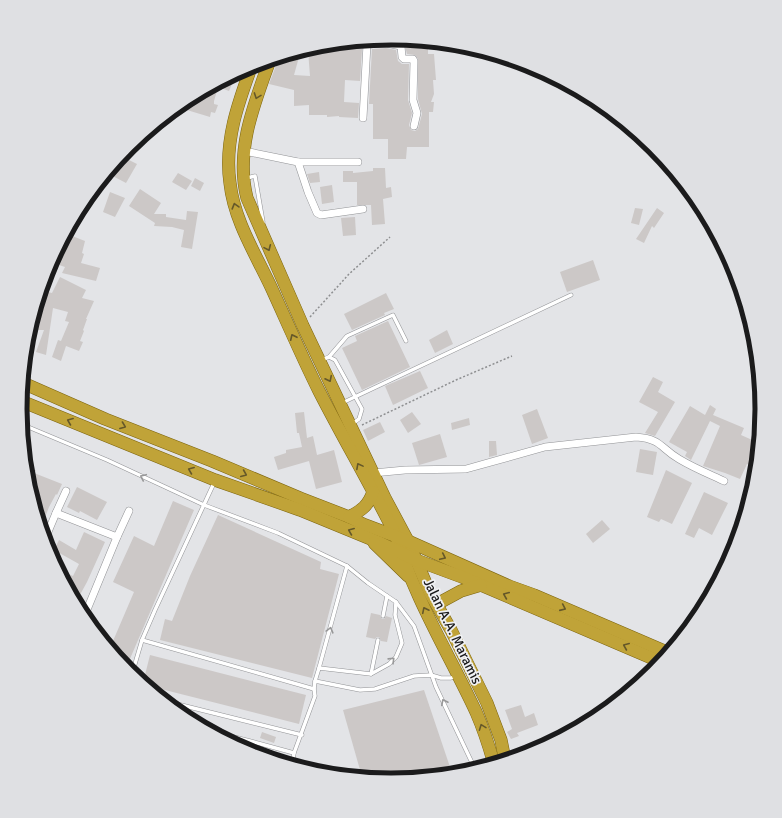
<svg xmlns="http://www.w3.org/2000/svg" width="782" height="818" viewBox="0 0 782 818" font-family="Signika,sans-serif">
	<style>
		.building { fill: #ccc8c7 }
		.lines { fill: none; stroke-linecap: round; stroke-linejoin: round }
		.service-casing { stroke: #929396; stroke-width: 4.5 }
		.minor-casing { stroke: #929396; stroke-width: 8 }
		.trunk-casing { stroke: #7c640e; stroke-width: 13 }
		.path { stroke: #8e8f91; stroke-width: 1.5; stroke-dasharray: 2 2; stroke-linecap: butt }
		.service { stroke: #fff; stroke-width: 3.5 }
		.minor { stroke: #fff; stroke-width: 7 }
		.trunk { stroke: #c0a338; stroke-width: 12 }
		.oneway { stroke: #655829 }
		.oneway2 { stroke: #989899 }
		.labels { text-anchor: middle; stroke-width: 3.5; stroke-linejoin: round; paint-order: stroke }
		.street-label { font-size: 14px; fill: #1b1b1c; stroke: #f0f1f4 }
		.rim { fill: none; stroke: #1b1b1c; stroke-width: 5 }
	</style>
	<rect width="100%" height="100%" fill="#e3e4e7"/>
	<g class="building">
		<polygon points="388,38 428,42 428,54 434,54 436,80 433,80 434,94 431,102 434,102 433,112 429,112 429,147 407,147 406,159 388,159 388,139 373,139 373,104 369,104 372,49 386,48 396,50 398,61 402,64 409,64 408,100 412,113 409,125 411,130 415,131 418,129 422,114 418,99 418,59 415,55 407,54 404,42"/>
		<polygon points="362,49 360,81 345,80 344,102 359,103 358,118 339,117 339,116 327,117 327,115 309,115 309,105 294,106 294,90 269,84 277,63 277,58 301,50 294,75 310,76 308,50"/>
		<polygon points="222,80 232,84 229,91 218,87 214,101 214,104 218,105 215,113 211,112 210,117 177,107 185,100"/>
		<polygon points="121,156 137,164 126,183 107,173"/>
		<polygon points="373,168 385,168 386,188 391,187 392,197 383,199 385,224 372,225 371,205 357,205 357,182 343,182 343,171 353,171 353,173 373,171"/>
		<polygon points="319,172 320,182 310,183 307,174"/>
		<polygon points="178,173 192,181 186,190 172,182"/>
		<polygon points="195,178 204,183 200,191 191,186"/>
		<polygon points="332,185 334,202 322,204 320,187"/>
		<polygon points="140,189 161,203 154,214 166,214 166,217 186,220 187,211 198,212 192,249 181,247 184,230 172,227 154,226 155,223 129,206"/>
		<polygon points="110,192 125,198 115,217 103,212"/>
		<polygon points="635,208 643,209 639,225 631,223"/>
		<polygon points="657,208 664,213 654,228 652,226 644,243 636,239"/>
		<polygon points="355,217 356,235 343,236 341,218"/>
		<polygon points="67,234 85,241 82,253 84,254 81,263 100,268 96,281 62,273 65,267 59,265 68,244 63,242"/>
		<polygon points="593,260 600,280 567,292 560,272"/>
		<polygon points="60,277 86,290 82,298 94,301 86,319 87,319 83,330 84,331 80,341 83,342 79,351 66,346 61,361 52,357 58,340 61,341 69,322 65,321 68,312 53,308 46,355 36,352 44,330 38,330 41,312 42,312 48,292 52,293"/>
		<polygon points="386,293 394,309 384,313 385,315 352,330 344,314"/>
		<polygon points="388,321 410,367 362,390 342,348 357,341 355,336"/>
		<polygon points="447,330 453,344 435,353 429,340"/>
		<polygon points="420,371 428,388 393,405 385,386"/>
		<polygon points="653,377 663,382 658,392 675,402 655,436 645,433 658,412 639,402"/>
		<polygon points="710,405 716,409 713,415 744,428 741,435 759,443 750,465 747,464 740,479 725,473 703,466 720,426 710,421 691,460 685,456 687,452 669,442 690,406 705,415"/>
		<polygon points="537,409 548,438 532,444 522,415"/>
		<polygon points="304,412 307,438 313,436 317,455 334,450 342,482 316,489 309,461 278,470 274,457 286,453 286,450 302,447 299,433 297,433 295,413"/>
		<polygon points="412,412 421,424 408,433 400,420"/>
		<polygon points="469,418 470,425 452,430 451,423"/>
		<polygon points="380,422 385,432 368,441 363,430"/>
		<polygon points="440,434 447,457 419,465 412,443"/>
		<polygon points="489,441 496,441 497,455 489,457"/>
		<polygon points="640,449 657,452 653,475 636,472"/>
		<polygon points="26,469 36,470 34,473 62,484 57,495 56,494 49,507 41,528 27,481"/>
		<polygon points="666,470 692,483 672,524 661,519 659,522 647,517"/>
		<polygon points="77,487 107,502 97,520 80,511 79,513 67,507"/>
		<polygon points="747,490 752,492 740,532 732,528"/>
		<polygon points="704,492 728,503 712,535 699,528 694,538 685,534"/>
		<polygon points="173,501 194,510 126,668 110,648 134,592 113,582 134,536 154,546"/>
		<polygon points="218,515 321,562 320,569 339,574 312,678 160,640 165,619 172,621 190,576"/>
		<polygon points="602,520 610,529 593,543 586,534"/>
		<polygon points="84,532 105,542 87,582 76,602 58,569 73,576 79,564 54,550 59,540 76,550"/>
		<polygon points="371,613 380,615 382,619 384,619 386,616 392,618 387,642 381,641 379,637 377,637 375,639 366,637"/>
		<polygon points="150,655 306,695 299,724 145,685 143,683"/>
		<polygon points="424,690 450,767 407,778 391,780 362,777 343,710"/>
		<polygon points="521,705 525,717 534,713 538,725 517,733 519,736 511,739 507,732 512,729 505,710"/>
		<polygon points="262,732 276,737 274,743 260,738"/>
	</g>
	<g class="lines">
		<g class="service-casing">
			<g id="service">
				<polyline points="247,178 255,176 263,222"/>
				<polyline points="329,357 347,336 393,315 406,341"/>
				<polyline points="321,360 329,357 335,360 362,409 359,419 352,424"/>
				<polyline points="342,403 571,295"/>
				<polyline points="21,424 107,460 204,505 278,533 347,566 368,583 396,602 395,615 402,643 396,657 389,664 371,674 319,668 315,681"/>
				<polyline points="396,602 414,626 436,687 475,769"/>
				<polyline points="383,616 387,596"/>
				<polyline points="142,640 314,689"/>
				<polyline points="319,668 347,566"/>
				<polyline points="132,674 142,640 155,610 214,483"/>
				<polyline points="371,674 378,640"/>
				<polyline points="165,701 302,735"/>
				<polyline points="210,731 250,741 294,753 315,696 314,689 315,681 360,690 375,689 414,676 431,675 441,678 451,678 456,676"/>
				<polyline points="292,765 294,753"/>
			</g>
		</g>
		<g class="minor-casing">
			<g id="minor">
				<polyline points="317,46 386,43 401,46 402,57 404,59 413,59 414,61 413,100 417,113 414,126"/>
				<polyline points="363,118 367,44"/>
				<polyline points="244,151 298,162 358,162"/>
				<polyline points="298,162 308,192 317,213 321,215 363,209"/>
				<polyline points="46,275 49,266"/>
				<polyline points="29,329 33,322 37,304"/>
				<path d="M373,473l32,-3 61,-1 79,-22 91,-10c26,2 24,11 43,22 15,9 30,15 45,22"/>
				<polyline points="56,513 66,491"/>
				<polyline points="45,539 56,513 117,537 129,511"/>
				<polyline points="84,617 117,537"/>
			</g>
		</g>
		<g class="trunk-casing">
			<g id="trunk">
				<path d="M270,60c-16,44 -35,91 -23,138l56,128 82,172 23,43 22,52 21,37 36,73 14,37 4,20"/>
				<path d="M252,65c-14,38 -28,77 -22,118 4,37 25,70 41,104 16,35 31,70 48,104 25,49 53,96 77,145 18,62 53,118 80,176 7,16 13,34 18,52"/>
				<polyline points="23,383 105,419 212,461 300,498 349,517 363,524 408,541 509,586 534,595 669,653"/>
				<polyline points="21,401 215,480 300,510 378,542 416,560 462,577 661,662"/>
				<path d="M349,517c13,-7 19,-11 24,-25"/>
				<polyline points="374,543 408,576"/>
				<polyline points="437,604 461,591 481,585"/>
			</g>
		</g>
		<g class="path">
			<polyline points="125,155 126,150"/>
			<polyline points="310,317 349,274 390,237"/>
			<polyline points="362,425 456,380 512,356"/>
		</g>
		<use href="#service" class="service"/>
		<use href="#minor" class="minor"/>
		<use href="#trunk" class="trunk"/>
	</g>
	<defs><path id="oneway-chevron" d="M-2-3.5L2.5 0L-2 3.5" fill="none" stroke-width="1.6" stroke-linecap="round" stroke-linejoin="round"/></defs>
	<g class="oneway">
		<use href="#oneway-chevron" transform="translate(257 96) rotate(110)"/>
		<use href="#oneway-chevron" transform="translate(235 206) rotate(-106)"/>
		<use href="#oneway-chevron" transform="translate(268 248) rotate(66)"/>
		<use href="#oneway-chevron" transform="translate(293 337) rotate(-115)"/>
		<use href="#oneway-chevron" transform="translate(329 379) rotate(64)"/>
		<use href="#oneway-chevron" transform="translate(70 421) rotate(-158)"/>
		<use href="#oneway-chevron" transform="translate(123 426) rotate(21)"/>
		<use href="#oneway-chevron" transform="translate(359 466) rotate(-118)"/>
		<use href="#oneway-chevron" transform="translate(191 470) rotate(-158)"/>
		<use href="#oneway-chevron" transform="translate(244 474) rotate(23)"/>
		<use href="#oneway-chevron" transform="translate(351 531) rotate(-158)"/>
		<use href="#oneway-chevron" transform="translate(443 557) rotate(25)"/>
		<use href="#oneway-chevron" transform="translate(506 595) rotate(-157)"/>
		<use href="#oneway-chevron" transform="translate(563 608) rotate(24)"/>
		<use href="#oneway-chevron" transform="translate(425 610) rotate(-116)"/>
		<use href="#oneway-chevron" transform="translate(626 646) rotate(-157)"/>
		<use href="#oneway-chevron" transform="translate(482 727) rotate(-111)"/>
	</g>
	<g class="oneway2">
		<use href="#oneway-chevron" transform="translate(143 477) rotate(-155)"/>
		<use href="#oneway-chevron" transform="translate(330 630) rotate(-75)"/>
		<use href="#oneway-chevron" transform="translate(392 660) rotate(-44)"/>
		<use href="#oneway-chevron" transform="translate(444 702) rotate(-117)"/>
	</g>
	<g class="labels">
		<g class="street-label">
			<text transform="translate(453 631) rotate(64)" y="5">Jalan A.A. Maramis</text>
		</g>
	</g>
	<path d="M0 0H782V818H0ZM27 409a364 364 0 1 1 728 0a364 364 0 1 1-728 0Z" fill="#dfe0e3" fill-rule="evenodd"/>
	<path class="rim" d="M27 409a364 364 0 1 1 728 0a364 364 0 1 1-728 0Z"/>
</svg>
